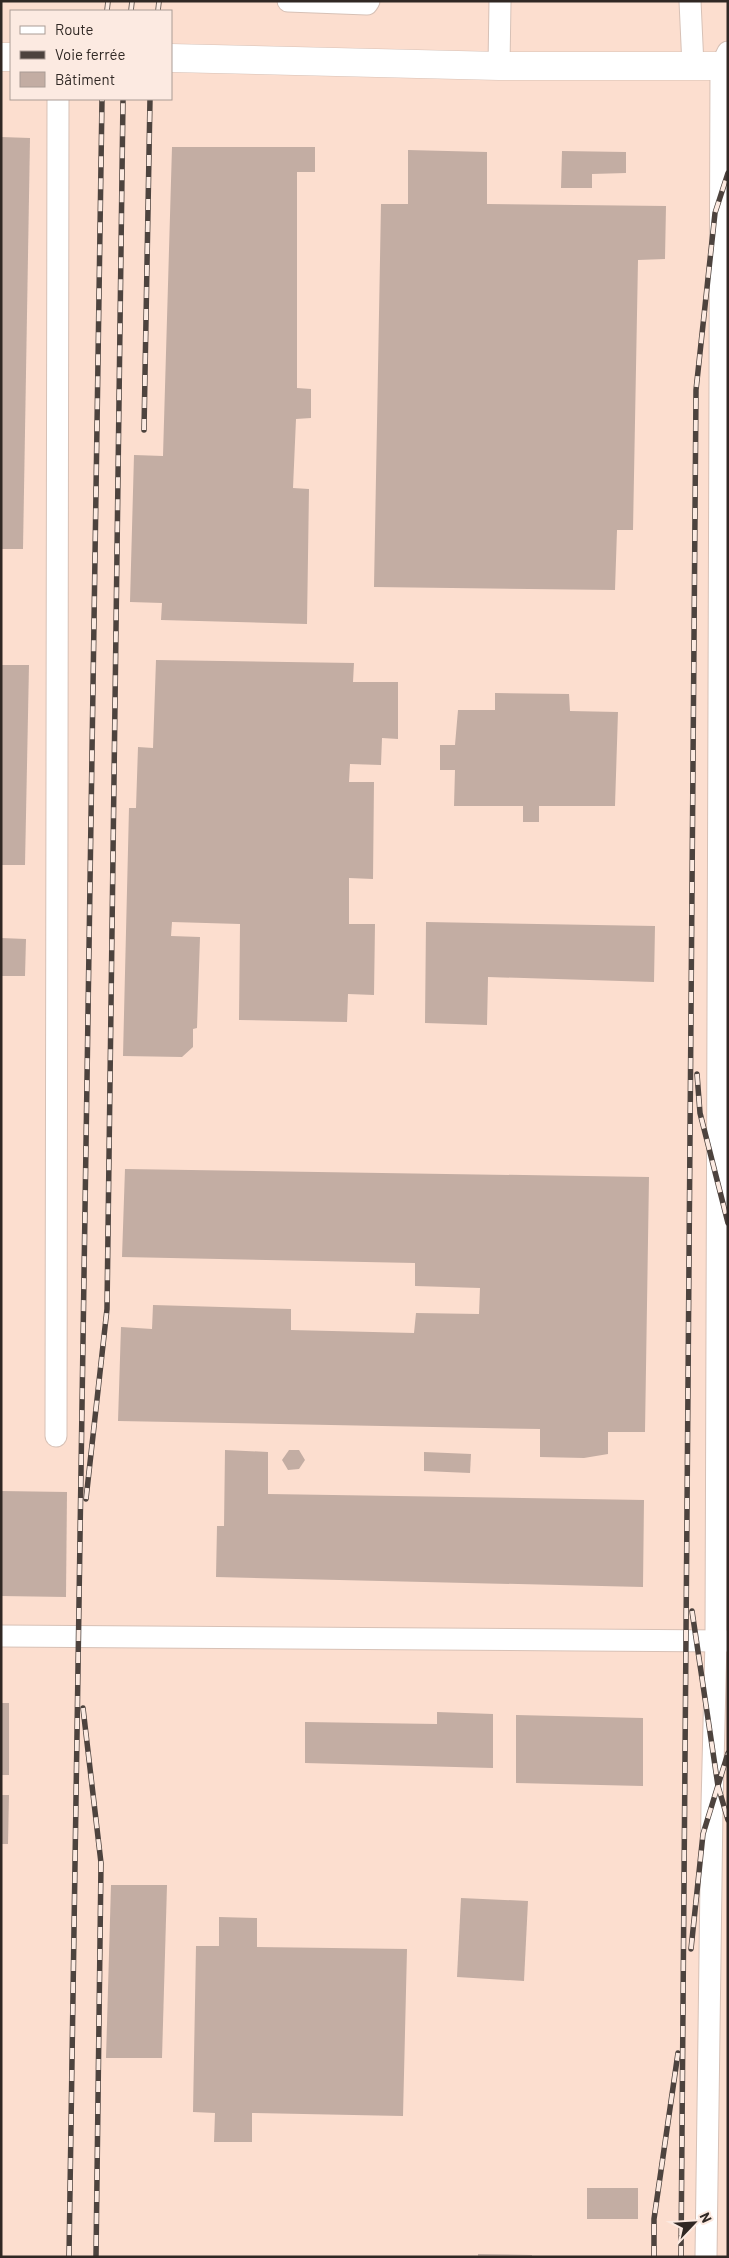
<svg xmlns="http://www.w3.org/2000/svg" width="729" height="2258" viewBox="0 0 729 2258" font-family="Barlow,sans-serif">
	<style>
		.built { fill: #fcdecf; fill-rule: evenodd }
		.building { fill: #c3ada3 }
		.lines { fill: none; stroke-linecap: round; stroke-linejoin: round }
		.service-casing { stroke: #d7c1b6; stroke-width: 23 }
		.minor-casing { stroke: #d7c1b6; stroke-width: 29 }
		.service { stroke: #fff; stroke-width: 21 }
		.minor { stroke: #fff; stroke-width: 28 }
		.rail-casing { stroke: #4d433e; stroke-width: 5.5 }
		.rail { stroke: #fceae1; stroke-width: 4; stroke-dasharray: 11; stroke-linecap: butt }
	</style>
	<rect width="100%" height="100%" fill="#fceae1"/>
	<path class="built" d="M1,1h727v2256h-727zM11,11h160v88h-160z"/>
	<g class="building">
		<polygon points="1,137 30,138 23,549 1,549"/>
		<polygon points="172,147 315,147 315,172 297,172 297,388 311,389 311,418 296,419 293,488 309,489 307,624 161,620 162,603 130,602 134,455 163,456"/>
		<polygon points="408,150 487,152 487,204 666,206 665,259 638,260 633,530 617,530 615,590 374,587 381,204 408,204"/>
		<polygon points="562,151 626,152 626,173 592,174 592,188 561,188"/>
		<polygon points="156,660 354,663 353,682 398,682 398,739 382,738 381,765 350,764 349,782 374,782 373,879 349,878 349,924 375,924 374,995 348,994 347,1022 239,1020 240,924 172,922 171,936 200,937 197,1028 193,1029 193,1047 182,1057 123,1056 129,808 136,808 138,747 153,748"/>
		<polygon points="1,665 29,665 25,865 1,865"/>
		<polygon points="495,693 569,694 570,711 618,712 615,806 539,806 539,822 523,822 523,806 454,806 455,770 440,770 440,745 455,745 458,710 495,710"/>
		<polygon points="426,922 655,926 654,982 488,977 487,1025 425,1023"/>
		<polygon points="1,938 26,939 25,976 1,976"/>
		<polygon points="125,1169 649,1177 645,1432 608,1432 608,1454 584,1458 540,1457 540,1429 118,1421 121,1327 152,1329 153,1305 291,1309 291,1330 414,1333 416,1313 479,1314 480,1288 415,1286 415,1263 122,1257"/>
		<polygon points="225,1450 268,1452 268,1494 644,1500 643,1587 216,1577 217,1526 224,1526"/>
		<polygon points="289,1450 299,1450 305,1460 299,1469 288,1470 282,1460"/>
		<polygon points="424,1452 471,1454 470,1473 424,1471"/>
		<polygon points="1,1491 67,1492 66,1597 1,1596"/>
		<rect x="1" y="1703" width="8" height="72"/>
		<polygon points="437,1712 493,1714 493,1768 305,1763 305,1722 437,1724"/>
		<polygon points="516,1715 643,1718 643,1786 516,1783"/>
		<polygon points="1,1795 9,1795 8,1844 1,1844"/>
		<polygon points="111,1885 167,1885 162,2058 106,2058"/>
		<polygon points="461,1898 528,1901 524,1981 457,1977"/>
		<polygon points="219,1917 257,1918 257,1947 407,1949 403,2116 252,2113 252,2142 214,2142 215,2113 193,2112 196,1946 219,1946"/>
		<rect x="587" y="2188" width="51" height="31"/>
		<polygon points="478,2254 532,2255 532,2257 478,2257"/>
	</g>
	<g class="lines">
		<g class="service-casing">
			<g id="service">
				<polyline points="288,1 367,4 369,1"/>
				<polyline points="690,1 693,66"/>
				<polyline points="499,66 500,1"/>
				<polyline points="56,1436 58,99"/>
				<polyline points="1,1636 728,1641"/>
				<polyline points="706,2257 712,1806 716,1641 721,66 728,52"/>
			</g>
		</g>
		<g class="minor-casing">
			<g id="minor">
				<polyline points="1,57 11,57"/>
				<polyline points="171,58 499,66 728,66"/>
			</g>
		</g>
		<use href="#service" class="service"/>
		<use href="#minor" class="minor"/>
		<g class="rail-casing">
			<g id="rail">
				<polyline points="107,11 108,1"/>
				<polyline points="131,11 132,1"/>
				<polyline points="158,11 159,1"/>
				<polyline points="144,430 150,99"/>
				<polyline points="697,1074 700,1113 728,1223"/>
				<polyline points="86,1499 107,1309 123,99"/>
				<polyline points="692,1611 718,1786 728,1820"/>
				<polyline points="83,1708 101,1863 96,2257"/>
				<polyline points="691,1949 703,1834 728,1753"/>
				<polyline points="69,2257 102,99"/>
				<polyline points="654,2257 654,2219 678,2053"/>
				<polyline points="681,2257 696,390 715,213 728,173"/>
			</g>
		</g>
		<use href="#rail" class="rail"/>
	</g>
	<rect width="729" height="2258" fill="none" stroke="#302824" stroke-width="5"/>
	<rect x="10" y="10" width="162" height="90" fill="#fceae1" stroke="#aa9c95"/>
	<rect x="20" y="26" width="25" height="8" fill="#ffffff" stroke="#aa9c95"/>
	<text x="55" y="35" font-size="15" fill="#302824">Route</text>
	<rect x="20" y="51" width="25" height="8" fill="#4d433e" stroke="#aa9c95"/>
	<text x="55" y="60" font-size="15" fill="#302824">Voie ferrée</text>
	<rect x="20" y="72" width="25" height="15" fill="#c3ada3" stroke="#aa9c95"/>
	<text x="55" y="85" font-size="15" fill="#302824">Bâtiment</text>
	<g transform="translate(694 2223) rotate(65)" stroke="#fceae1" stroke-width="4" paint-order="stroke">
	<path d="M0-4L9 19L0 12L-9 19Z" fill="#302824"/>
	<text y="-8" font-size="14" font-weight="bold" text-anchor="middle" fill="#302824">N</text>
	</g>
</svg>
